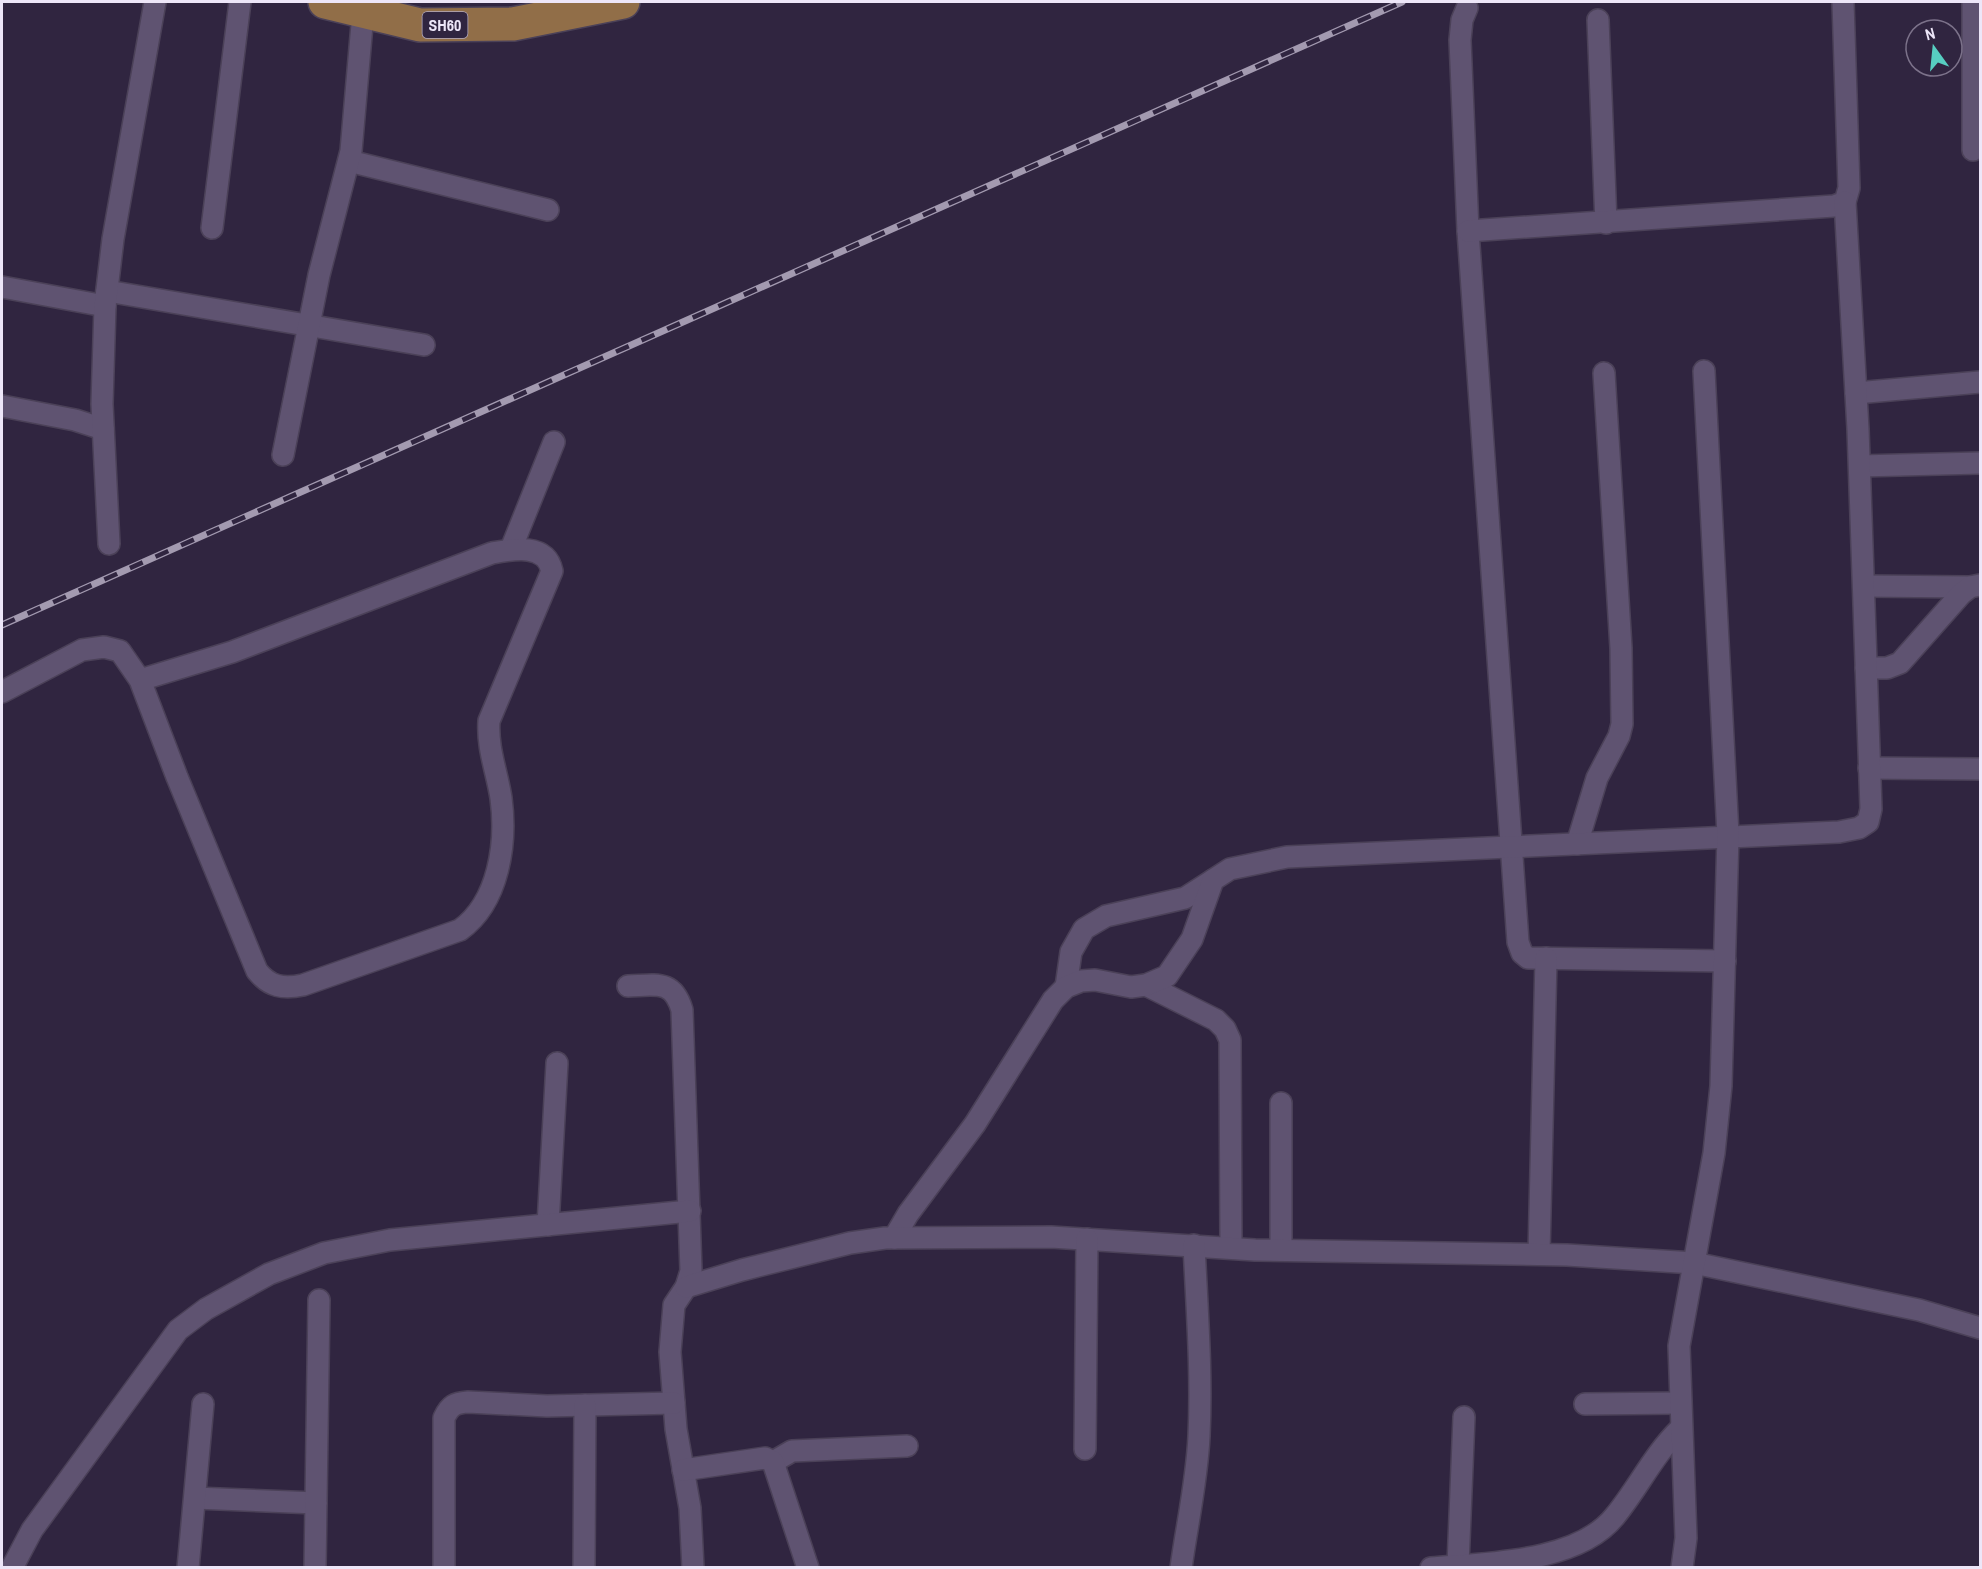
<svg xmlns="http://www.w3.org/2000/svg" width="1982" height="1569" viewBox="0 0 1982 1569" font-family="'Archivo Narrow',sans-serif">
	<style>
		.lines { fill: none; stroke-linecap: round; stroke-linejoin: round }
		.street-casing { stroke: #4b4158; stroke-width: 24 }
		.primary-casing { stroke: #4b4158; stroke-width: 36 }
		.street { stroke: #5f5371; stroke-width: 21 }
		.primary { stroke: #916e48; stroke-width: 33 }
		.rail-casing { stroke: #a39ab0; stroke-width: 7 }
		.rail { stroke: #302540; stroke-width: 4.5; stroke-dasharray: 14; stroke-linecap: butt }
		.labels { text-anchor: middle; stroke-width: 4.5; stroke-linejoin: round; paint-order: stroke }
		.shield { fill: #302540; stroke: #b4acc1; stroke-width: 1.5 }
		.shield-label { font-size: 16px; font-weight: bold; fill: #ede6f8 }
	</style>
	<rect width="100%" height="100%" fill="#302540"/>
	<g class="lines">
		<g class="street-casing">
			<g id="street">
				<polyline points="1467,8 1462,20 1460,40 1468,231 1518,942 1522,953 1528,958 1725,961"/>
				<polyline points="1598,20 1606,223"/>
				<polyline points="1973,150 1973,2"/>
				<polyline points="349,161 548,210"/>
				<polyline points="212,228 240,2"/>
				<polyline points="1468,231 1834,206 1845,202 1849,188 1843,2"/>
				<polyline points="2,287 105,306"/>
				<polyline points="107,291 424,345"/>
				<polyline points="1856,393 1980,382"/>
				<polyline points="2,406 75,420 103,429"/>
				<polyline points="283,455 319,275 351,151 363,13"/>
				<polyline points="1860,466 1980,463"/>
				<polyline points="109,544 102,404 105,306 113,239 155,2"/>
				<polyline points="511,549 554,442"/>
				<polyline points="1864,586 1970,587"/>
				<polyline points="1866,668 1887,668 1900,663 1961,594 1970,587 1980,585"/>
				<path d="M2,692l80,-42 22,-3 16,4 20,29 37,97 80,194c13,16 26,18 46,14l157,-55c39,-28 47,-87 41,-132 -4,-26 -14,-50 -12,-77l63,-150c-6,-28 -38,-22 -60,-18l-260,99 -92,28"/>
				<polyline points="1869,768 1980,769"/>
				<polyline points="1577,844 1597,778 1619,736 1622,724 1621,648 1604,373"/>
				<polyline points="1146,985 1216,1020 1225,1029 1230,1040 1231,1247"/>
				<path d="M628,986c28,-1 45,-7 54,24l9,261 -5,16 -12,18 -4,47 6,77 14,79 3,60"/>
				<polyline points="1066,987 1071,952 1084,929 1106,916 1185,898 1213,880"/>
				<polyline points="548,1225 557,1063"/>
				<polyline points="894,1238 908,1214 975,1124 1053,1000 1066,987 1081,981 1095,980 1131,987 1146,985 1167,976 1192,939 1213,880 1230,869 1287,857 1839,832 1859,828 1868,822 1871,809 1858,429 1845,202"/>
				<polyline points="1281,1250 1281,1103"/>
				<polyline points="1539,1254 1546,958"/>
				<polyline points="686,1287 742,1270 850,1243 885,1238 1051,1237 1255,1250 1567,1255 1694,1263 1919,1310 1980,1328"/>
				<polyline points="1585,1404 1679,1403"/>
				<polyline points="1085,1449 1087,1239"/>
				<polyline points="773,1462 792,1451 907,1446"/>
				<polyline points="683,1470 765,1458 773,1462 808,1568"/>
				<polyline points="195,1498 316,1503"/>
				<polyline points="1458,1565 1464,1417"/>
				<polyline points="12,1568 32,1530 178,1330 206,1309 269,1274 324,1253 390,1240 690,1211"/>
				<polyline points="188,1568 203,1404"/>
				<polyline points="315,1568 319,1300"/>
				<path d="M444,1568v-150c6,-13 11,-15 24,-16l79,4 127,-3"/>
				<polyline points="584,1568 585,1405"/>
				<path d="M1181,1568c6,-44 16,-87 18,-132 3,-63 -2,-127 -5,-191"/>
				<path d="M1431,1568c55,-5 147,-5 184,-52 23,-28 39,-62 65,-87"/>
				<polyline points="1682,1568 1686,1538 1679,1346 1714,1153 1721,1086 1728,835 1704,371"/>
			</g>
		</g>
		<g class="primary-casing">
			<polyline id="primary" points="325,2 420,25 513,24 623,2"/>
		</g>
		<use href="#street" class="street"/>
		<use href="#primary" class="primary"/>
		<g class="rail-casing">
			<polyline id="rail" points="2,625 1402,2"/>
		</g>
		<use href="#rail" class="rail"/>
	</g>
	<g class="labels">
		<rect class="shield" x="422.5" y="12" width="45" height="26" rx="4.5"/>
		<g class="shield-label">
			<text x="445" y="31">SH60</text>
		</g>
	</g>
	<rect width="1982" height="1569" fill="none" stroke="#ede6f8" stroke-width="6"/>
	<g transform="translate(1934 48) rotate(345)"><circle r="28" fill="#302540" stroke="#7c728a" stroke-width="1.5"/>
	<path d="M0-4.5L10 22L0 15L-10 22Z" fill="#57cec1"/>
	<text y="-9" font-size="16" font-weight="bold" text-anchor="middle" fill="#ede6f8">N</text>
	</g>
</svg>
